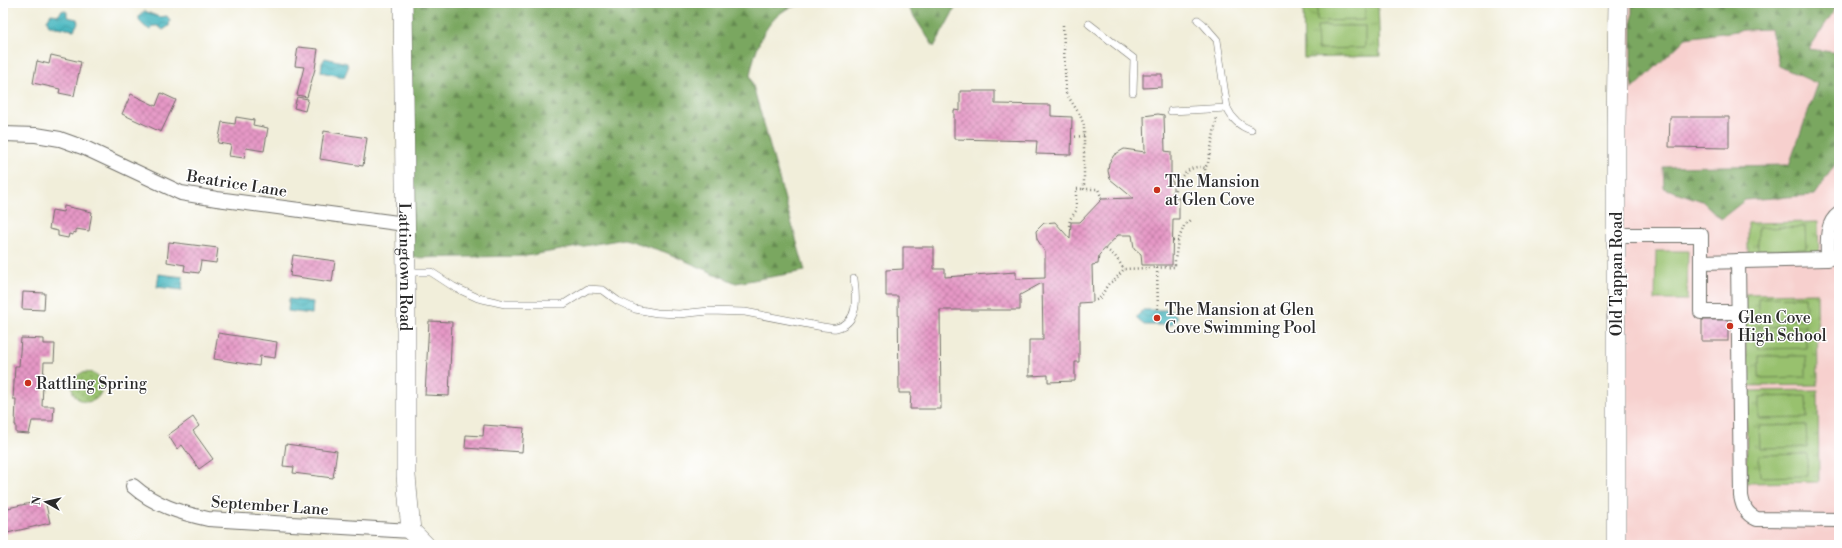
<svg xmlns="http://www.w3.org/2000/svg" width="1842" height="548" viewBox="0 0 1842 548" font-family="'Libre Bodoni',serif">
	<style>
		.built { fill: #f7d0ce }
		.grass { fill: url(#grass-dots); stroke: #62764c }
		.forest { fill: url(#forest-firs); stroke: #526946 }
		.park { fill: url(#park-tufts); stroke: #62764c }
		.garden { fill: #98c16e; stroke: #62764c }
		.water { fill: url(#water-waves); stroke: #3a7176 }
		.building { fill: url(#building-cross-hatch) }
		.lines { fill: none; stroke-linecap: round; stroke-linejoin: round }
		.lane-casing { stroke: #706f68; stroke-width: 8 }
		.street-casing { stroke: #706f68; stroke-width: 16 }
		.secondary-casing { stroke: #706f68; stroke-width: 20 }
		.path { stroke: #706f68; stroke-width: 2.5; stroke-dasharray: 1 3; stroke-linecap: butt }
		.lane { stroke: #fff; stroke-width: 7 }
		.street { stroke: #fff; stroke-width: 14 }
		.secondary { stroke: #fff; stroke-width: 19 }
		.poi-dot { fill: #c8321e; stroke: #fff; stroke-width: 1.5 }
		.labels { text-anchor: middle; stroke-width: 3; stroke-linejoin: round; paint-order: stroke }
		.poi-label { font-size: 16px; fill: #2b2b2b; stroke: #fff; text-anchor: start }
		.street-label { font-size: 16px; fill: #2b2b2b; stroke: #fff }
	</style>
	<defs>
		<pattern id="grass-dots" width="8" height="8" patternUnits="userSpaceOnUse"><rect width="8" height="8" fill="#98c16e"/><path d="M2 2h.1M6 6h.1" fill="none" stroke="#7c9d5b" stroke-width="1.8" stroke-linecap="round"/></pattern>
		<pattern id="forest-firs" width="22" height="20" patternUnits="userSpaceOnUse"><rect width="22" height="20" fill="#7aa761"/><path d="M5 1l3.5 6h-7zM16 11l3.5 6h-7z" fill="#648850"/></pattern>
		<pattern id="park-tufts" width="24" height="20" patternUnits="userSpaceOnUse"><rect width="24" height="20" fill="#98c16e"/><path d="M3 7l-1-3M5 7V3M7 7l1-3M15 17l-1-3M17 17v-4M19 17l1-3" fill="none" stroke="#7c9d5b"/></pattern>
		<pattern id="water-waves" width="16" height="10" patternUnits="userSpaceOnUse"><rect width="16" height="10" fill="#48b7c0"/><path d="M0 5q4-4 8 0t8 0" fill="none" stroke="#3c959c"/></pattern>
		<pattern id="building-cross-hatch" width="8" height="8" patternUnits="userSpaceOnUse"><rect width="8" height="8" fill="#e698c6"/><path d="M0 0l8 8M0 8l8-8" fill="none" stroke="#bb7ca1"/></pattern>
	</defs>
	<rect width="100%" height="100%" fill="#fff"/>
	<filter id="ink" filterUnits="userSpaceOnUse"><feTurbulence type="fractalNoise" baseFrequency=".025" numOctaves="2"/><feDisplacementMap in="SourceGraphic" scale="8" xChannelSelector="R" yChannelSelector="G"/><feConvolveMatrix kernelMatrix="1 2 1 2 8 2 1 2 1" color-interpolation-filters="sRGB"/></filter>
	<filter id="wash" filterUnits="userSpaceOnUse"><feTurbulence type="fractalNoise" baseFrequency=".012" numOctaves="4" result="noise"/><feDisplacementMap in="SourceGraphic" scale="16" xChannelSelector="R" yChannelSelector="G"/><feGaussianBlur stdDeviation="0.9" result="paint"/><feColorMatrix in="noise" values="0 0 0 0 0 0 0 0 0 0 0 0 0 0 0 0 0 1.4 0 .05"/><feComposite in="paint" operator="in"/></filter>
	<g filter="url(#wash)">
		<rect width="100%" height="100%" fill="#f1eeda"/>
		<polygon class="built" points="1623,3 1839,3 1839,544 1621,545"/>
		<circle class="grass" cx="87" cy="387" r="15"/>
		<g class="forest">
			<path d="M407,3h402c-7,2 -17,3 -24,7 -22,14 -30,41 -35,65l55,196 -69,12 -71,-31 -41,-13 -98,17 -117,2z"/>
			<polygon points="905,3 958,3 934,47"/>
			<polygon points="1632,3 1839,3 1809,49 1839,53 1839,159 1814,195 1745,200 1721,219 1702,201 1664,188 1663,167 1789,165 1818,84 1779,66 1771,29 1744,30 1686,38 1632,90"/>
		</g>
		<g class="park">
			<polygon points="1303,3 1378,3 1380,56 1304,58"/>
			<polygon points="1818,222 1819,254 1748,255 1748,223"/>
			<polygon points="1817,293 1818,385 1746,386 1745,294"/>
			<polygon points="1818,390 1819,482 1747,483 1746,391"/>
		</g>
		<g class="garden">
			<polygon points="1317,3 1365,3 1365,20 1317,21"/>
			<polygon points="1317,26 1365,26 1365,48 1318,49"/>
			<polygon points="1805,227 1806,249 1758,250 1758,228"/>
			<polygon points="1656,251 1688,251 1687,300 1655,300"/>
			<polygon points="1805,297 1806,319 1758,320 1758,298"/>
			<polygon points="1805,326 1806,348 1759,349 1758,327"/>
			<polygon points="1759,356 1806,356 1806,377 1759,378"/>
			<polygon points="1806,396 1807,418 1759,419 1759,397"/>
			<polygon points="1806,425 1807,447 1760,448 1759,426"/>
			<polygon points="1807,454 1807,476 1760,477 1759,455"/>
		</g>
		<g class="water">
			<polygon points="64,10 67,12 67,17 77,19 78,23 74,30 49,26 47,20 51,14 59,15 60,12"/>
			<path d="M145,11l14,6 8,-1 3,4 -1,6 -6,4 -5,-4h-5l-2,4c-8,-3 -19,-13 -6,-19z"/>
			<polygon points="325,58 347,63 348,68 344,77 321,72 322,63"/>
			<polygon points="159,274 183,277 182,290 157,287"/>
			<polygon points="289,299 313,302 312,314 288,311"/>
			<polygon points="1143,310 1171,310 1178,317 1172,325 1144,325 1137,319 1137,316"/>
		</g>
		<g id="blocks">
			<g class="building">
				<polygon points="298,47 318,49 315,69 307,97 297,95 304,67 295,66"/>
				<polygon points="51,55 81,62 74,96 59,93 60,89 33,83 37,61 49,64"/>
				<polygon points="1143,74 1162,74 1162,87 1143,88"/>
				<polygon points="960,91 995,91 995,104 1051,105 1051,116 1072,117 1071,155 1036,154 1037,141 954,139 954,110 960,111"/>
				<polygon points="161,93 176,100 161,132 122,114 131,94 156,106"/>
				<polygon points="297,97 308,99 305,111 294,108"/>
				<polygon points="1158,114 1164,115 1165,151 1171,152 1171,181 1173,182 1173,198 1179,198 1179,219 1173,219 1172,265 1142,265 1141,254 1134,248 1132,235 1118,235 1099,255 1098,264 1092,265 1093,302 1079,303 1079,362 1075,362 1075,381 1048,382 1048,375 1029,376 1029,340 1043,340 1042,283 1020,295 1020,310 940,310 941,409 910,409 911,393 899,393 898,296 886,296 886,270 903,269 903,247 934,247 934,269 945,269 945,277 1016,272 1016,279 1045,278 1045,252 1037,239 1036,231 1044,223 1055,222 1070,239 1071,222 1080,222 1102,199 1133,198 1110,179 1108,171 1109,163 1114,155 1124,149 1145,152 1144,116"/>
				<polygon points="236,117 254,120 253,125 268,128 264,151 246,148 244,158 229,156 231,145 218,143 222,122 235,124"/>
				<polygon points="1670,117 1729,117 1729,148 1669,147"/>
				<polygon points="324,131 367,138 363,166 320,159"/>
				<polygon points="64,206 92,212 89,231 76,229 76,233 73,232 73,235 69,234 68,238 58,236 58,231 49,229 52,210 63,212"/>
				<polygon points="169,242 218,248 216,263 201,261 199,273 184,271 185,265 167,262"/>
				<polygon points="293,255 335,261 332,282 290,276"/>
				<polygon points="23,292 45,293 44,310 22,309"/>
				<rect x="1702" y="320" width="26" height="21"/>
				<polygon points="429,321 452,322 449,396 425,395"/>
				<polygon points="218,333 277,342 275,358 260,356 259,366 214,359"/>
				<polygon points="21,338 44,339 44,344 55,344 54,362 44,362 42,406 54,406 53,421 32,421 29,434 16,433 16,425 15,425 16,399 13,399 15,366 19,366"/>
				<polygon points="193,417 199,426 193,431 213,459 199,469 182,445 177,449 168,435"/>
				<polygon points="484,425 524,428 522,452 465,448 466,435 483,436"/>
				<polygon points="286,444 337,451 333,478 293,473 294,467 283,466"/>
				<polygon points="45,500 50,523 3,534 3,509"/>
			</g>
		</g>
	</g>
	<g filter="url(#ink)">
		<use href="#blocks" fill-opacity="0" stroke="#706f68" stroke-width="1"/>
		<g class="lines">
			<g class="lane-casing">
				<g id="lane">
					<path d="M1198,20l5,4 14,16 10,68c5,11 12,18 24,22"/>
					<polyline points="1089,24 1134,59 1133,92"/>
					<polyline points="1171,111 1227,108"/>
					<path d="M406,272h25l23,15 24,11 27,6h59l24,-15 15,1 15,11 17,8 22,4 22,1 30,-3 36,1 78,15c4,0 9,2 13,1 24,-5 20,-32 18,-49"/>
				</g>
			</g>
			<g class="street-casing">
				<g id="street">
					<polyline points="3,134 36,135 60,139 85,148 181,193 217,199 405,224"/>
					<polyline points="1616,235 1701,235 1701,312 1738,312"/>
					<path d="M1738,261l3,235c2,11 5,18 16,23l82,1"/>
					<path d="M1701,262l127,-3c0,-16 -3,-35 11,-45"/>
					<path d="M133,486c21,19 48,27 75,33l203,12"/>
				</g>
			</g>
			<g class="secondary-casing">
				<g id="secondary">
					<path id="s1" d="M403,3l3,269v204l5,55 14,14"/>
					<polyline points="1616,545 1616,125 1618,3"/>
				</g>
			</g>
			<g class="path">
				<polyline points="1063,25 1066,93 1080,115 1084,126 1084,189 1098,189 1102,199"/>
				<polyline points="1071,137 1084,136"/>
				<polyline points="1206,178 1205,168 1208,163 1217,117"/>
				<path d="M1174,198c-1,-15 15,-36 31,-30"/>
				<polyline points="1069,226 1070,219 1076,211 1076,189 1084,189"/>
				<polyline points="1173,241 1178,241 1184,226 1190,220"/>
				<polyline points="1106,249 1115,256 1124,269 1175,267 1175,260 1178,241"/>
				<polyline points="1157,268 1158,310"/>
				<path d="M1096,300c9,-3 8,-17 18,-19l10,-12"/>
			</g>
			<use href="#lane" class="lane"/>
			<use href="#street" class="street"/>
			<use href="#secondary" class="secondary"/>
		</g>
	</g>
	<g class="poi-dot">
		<circle cx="1157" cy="190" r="4"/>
		<circle cx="1157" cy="318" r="4"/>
		<circle cx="1730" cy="326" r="4"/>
		<circle cx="28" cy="383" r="4"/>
	</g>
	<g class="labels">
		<g class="poi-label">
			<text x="1165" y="187">The Mansion<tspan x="1165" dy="18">at Glen Cove</tspan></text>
			<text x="1165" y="315">The Mansion at Glen<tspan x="1165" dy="18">Cove Swimming Pool</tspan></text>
			<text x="1738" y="323">Glen Cove<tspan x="1738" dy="18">High School</tspan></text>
			<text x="36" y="389">Rattling Spring</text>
		</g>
		<g class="street-label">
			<text transform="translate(237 183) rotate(9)" y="6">Beatrice Lane</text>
			<text dy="6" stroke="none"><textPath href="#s1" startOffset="264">Lattingtown Road</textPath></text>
			<text transform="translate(1616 274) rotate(-90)" y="6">Old Tappan Road</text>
			<text transform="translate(270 505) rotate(4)" y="6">September Lane</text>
		</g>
	</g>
	<rect width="1842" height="548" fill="none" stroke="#fff" stroke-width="16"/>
	<g transform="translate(46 502) rotate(278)" stroke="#ffffff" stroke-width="3" paint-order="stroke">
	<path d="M0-3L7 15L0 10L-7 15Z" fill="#2b2b2b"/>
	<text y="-6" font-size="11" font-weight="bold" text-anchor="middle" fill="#2b2b2b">N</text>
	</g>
</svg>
